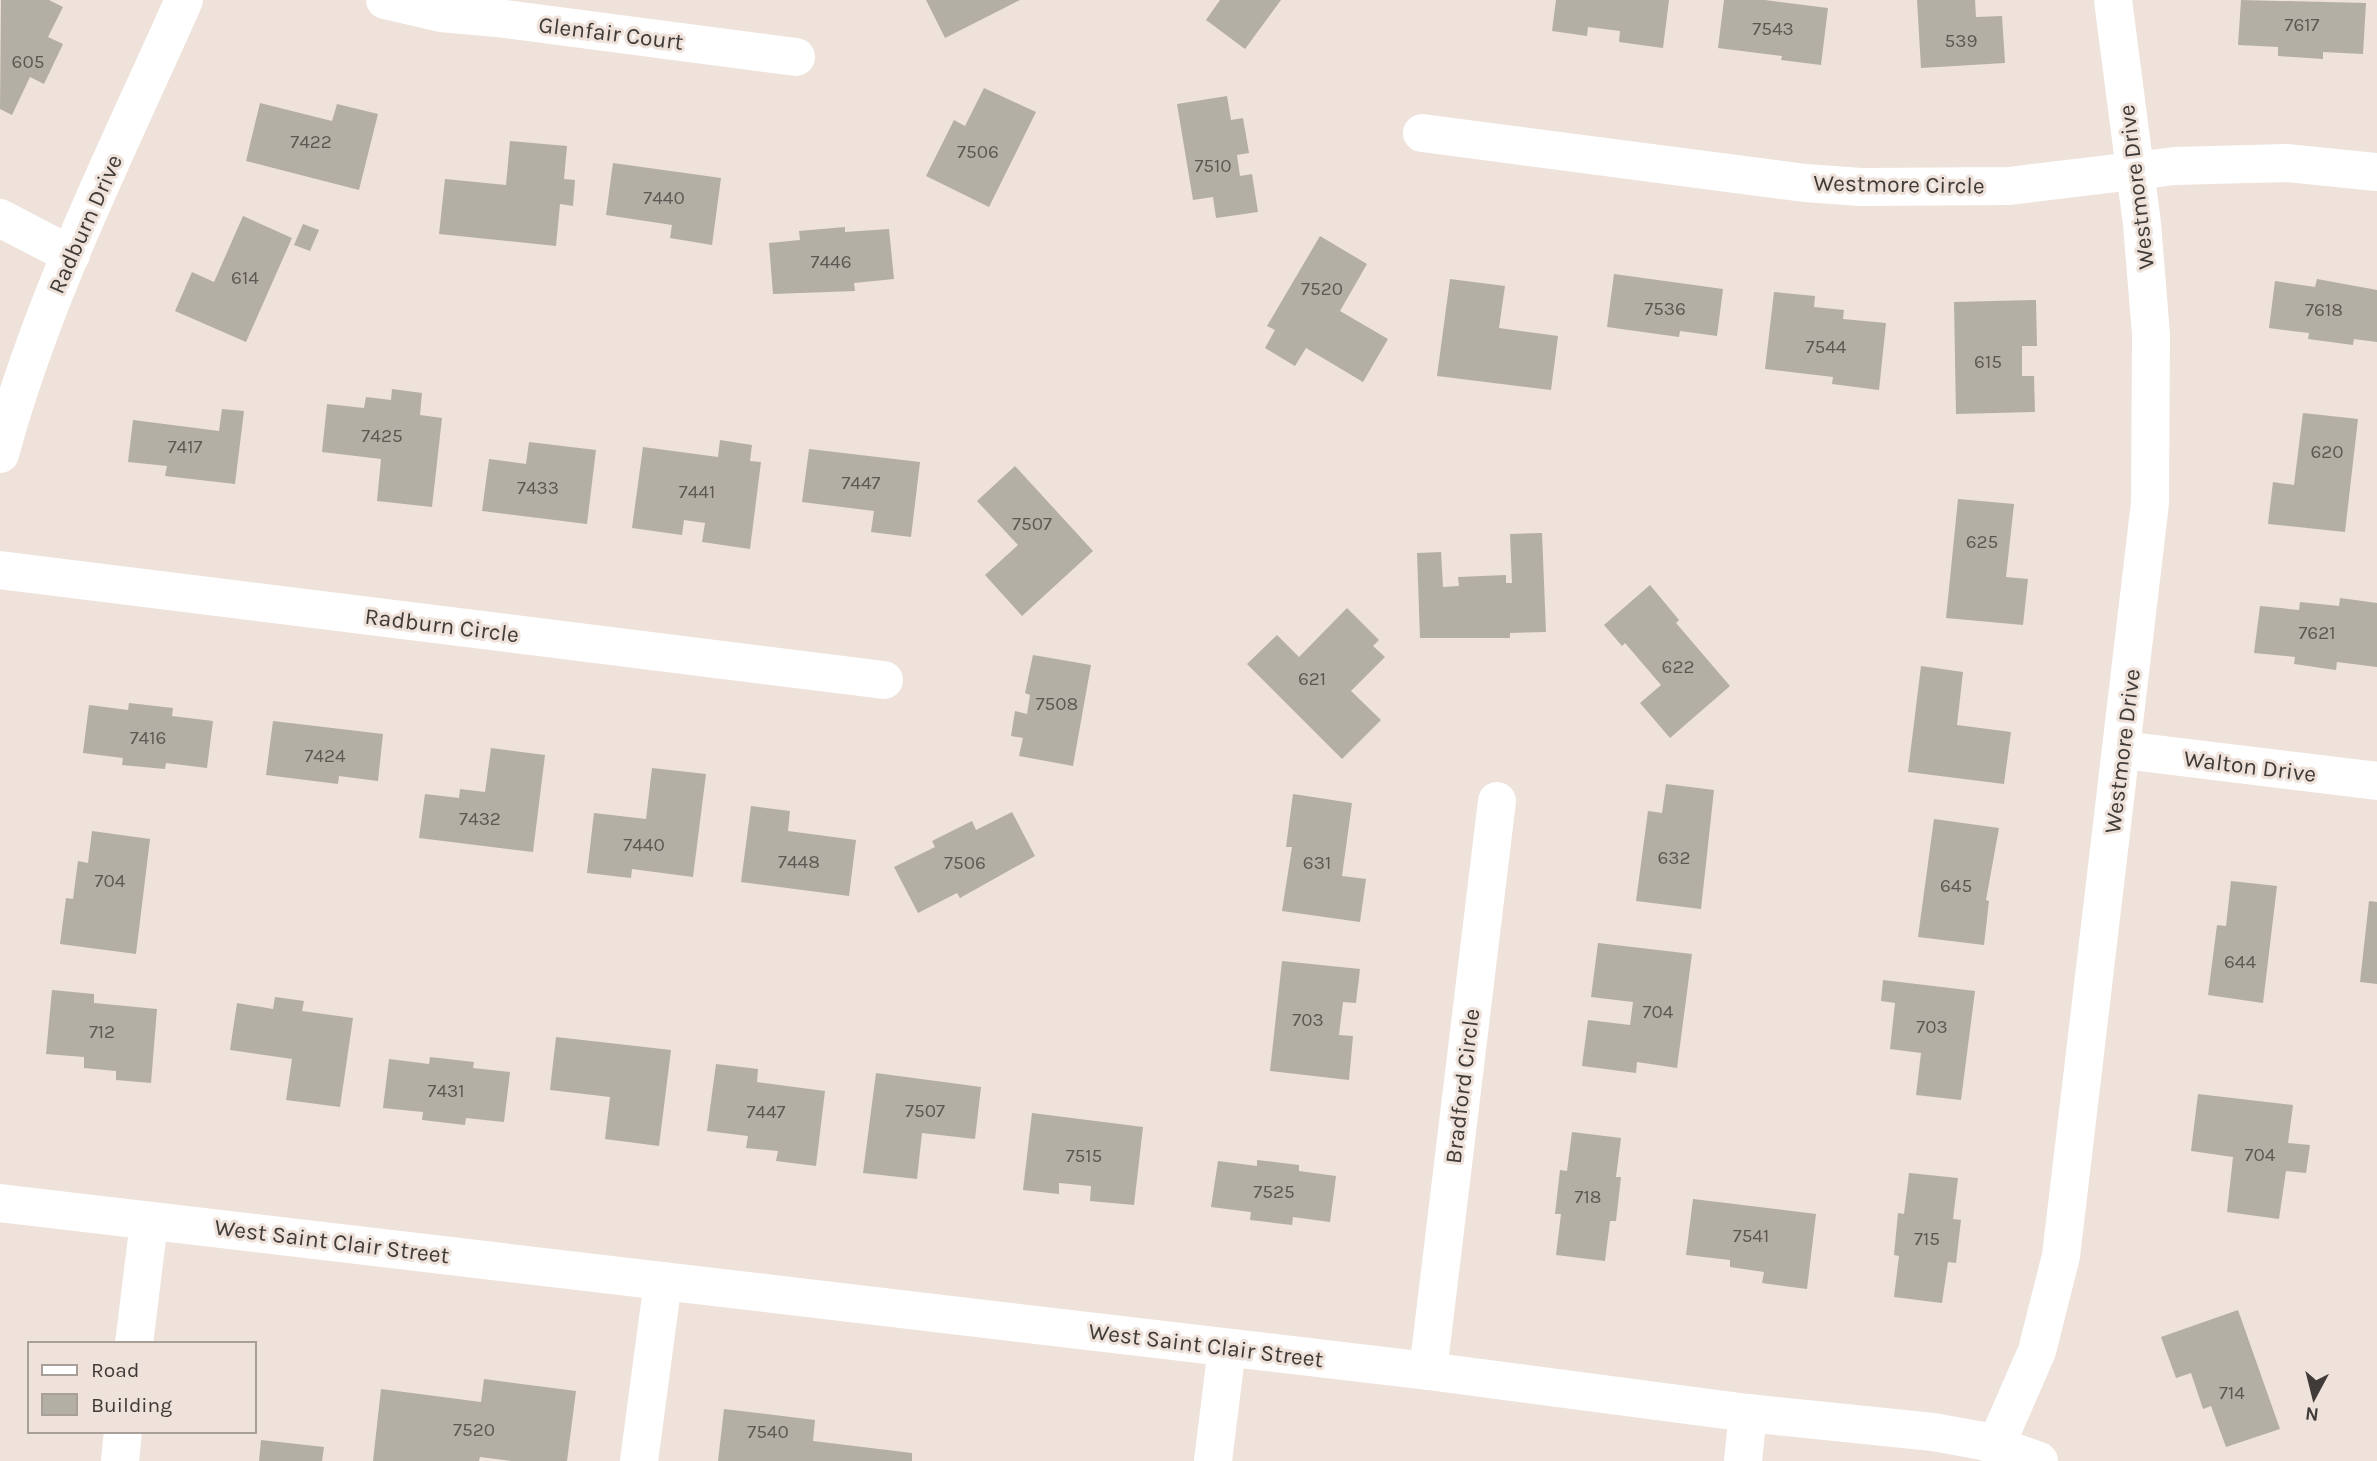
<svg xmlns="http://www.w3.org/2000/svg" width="2377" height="1461" viewBox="0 0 2377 1461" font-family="Karla,sans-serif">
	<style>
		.building { fill: #b4afa4 }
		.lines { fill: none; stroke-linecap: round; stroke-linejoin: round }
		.minor { stroke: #fff; stroke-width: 38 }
		.labels { text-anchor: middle; stroke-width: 6; stroke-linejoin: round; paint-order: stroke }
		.number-label { font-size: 19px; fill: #5d5853 }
		.street-label { font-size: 23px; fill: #403b38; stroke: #eee2da }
	</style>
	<rect width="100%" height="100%" fill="#eee2da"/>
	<g class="building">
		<polygon points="1,0 49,0 63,7 48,37 63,44 44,84 30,77 12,115 0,109"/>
		<polygon points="926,0 1020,0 945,38"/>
		<polygon points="1220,0 1281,0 1245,49 1206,20"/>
		<polygon points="1556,0 1669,0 1663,48 1619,42 1620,31 1588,27 1587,36 1552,31"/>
		<polygon points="1724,0 1765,0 1828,8 1821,65 1781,60 1782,56 1718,48"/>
		<polygon points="1917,0 1975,0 1976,17 2002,16 2005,63 1921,68"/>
		<polygon points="2241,0 2366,3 2363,54 2323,52 2323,59 2278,56 2278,47 2238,45"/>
		<polygon points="984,88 1036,112 989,207 926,176 954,120 965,126"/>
		<polygon points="1227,96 1231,120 1243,118 1249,153 1237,155 1240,176 1252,174 1258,212 1216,218 1213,197 1193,200 1177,104"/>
		<polygon points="260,103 332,121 337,104 378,114 359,190 246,161"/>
		<polygon points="510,141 567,146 564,179 575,180 573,206 560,204 556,246 439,234 445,179 506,185"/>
		<polygon points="613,163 721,178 712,245 670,238 672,225 606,215"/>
		<polygon points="243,216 292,238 246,342 175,311 192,272 214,282"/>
		<polygon points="303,224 319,230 310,251 294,245"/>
		<polygon points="845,227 845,232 889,229 894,279 854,283 855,291 773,294 769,243 800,240 799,231"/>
		<polygon points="1320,236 1367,264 1340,311 1388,339 1363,382 1306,348 1295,366 1265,348 1275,330 1267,326"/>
		<polygon points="1614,274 1723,289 1717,336 1680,331 1679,337 1607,327"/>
		<polygon points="1450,279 1505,286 1499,328 1558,336 1551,390 1437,376"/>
		<polygon points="2317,279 2377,290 2377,342 2354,339 2353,345 2308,339 2309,333 2269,328 2275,281 2315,287"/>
		<polygon points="1774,292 1815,296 1814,307 1844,310 1843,319 1886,323 1879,390 1832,384 1833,377 1765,369"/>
		<polygon points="2036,300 2037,346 2022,346 2022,376 2034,376 2035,412 1956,414 1954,302"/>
		<polygon points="392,389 422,393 420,415 442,418 432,507 377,501 381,459 322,452 327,404 364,408 366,397 391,400"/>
		<polygon points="222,409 244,411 235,484 165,476 167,466 128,462 133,420 219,431"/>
		<polygon points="2303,413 2358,419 2345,532 2268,524 2273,482 2294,485"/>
		<polygon points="720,440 752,445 750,461 761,462 750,549 702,542 705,523 684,520 682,535 632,528 643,447 718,457"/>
		<polygon points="529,442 596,450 587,524 482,511 489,459 526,464"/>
		<polygon points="809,449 920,462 911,537 871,532 874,511 802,502"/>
		<polygon points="1015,466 1093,551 1022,616 985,575 1018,545 977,501"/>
		<polygon points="1958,499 2014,504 2006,577 2028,579 2023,625 1946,618"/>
		<polygon points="1542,533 1546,632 1510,633 1510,638 1420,638 1417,553 1441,552 1443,587 1459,586 1458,577 1506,575 1506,583 1512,583 1510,534"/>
		<polygon points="1650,585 1679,620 1676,623 1730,686 1670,738 1640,703 1661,685 1625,643 1622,646 1604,625"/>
		<polygon points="2340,598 2377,603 2377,667 2337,662 2336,670 2294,664 2295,657 2254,653 2260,606 2299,610 2300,602 2339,606"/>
		<polygon points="1347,608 1379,640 1373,646 1385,657 1351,691 1381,720 1342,759 1247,664 1277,635 1299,657"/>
		<polygon points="1033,655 1091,665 1073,766 1019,756 1023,738 1011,736 1015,711 1027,714 1030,695 1025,693"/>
		<polygon points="1921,666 1963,672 1957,725 2011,732 2004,784 1908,772"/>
		<polygon points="129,703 173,708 172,716 213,721 207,768 166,763 165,769 122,765 123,758 83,753 89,705 128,710"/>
		<polygon points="273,721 383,734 378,781 339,776 338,784 266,775"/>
		<polygon points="491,748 545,755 533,852 419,838 425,794 459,798 460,789 485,792"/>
		<polygon points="652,768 706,774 693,877 632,869 631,878 587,873 594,813 646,819"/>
		<polygon points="1666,784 1714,790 1701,909 1636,901 1648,811 1662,813"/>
		<polygon points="1293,794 1352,803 1342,876 1366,879 1360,922 1282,911 1292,847 1286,847"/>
		<polygon points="751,806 790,811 788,831 856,840 849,896 741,882"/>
		<polygon points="1012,812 1035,856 960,898 957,893 918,913 894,867 935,847 932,841 972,821 976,830"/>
		<polygon points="1934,819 1999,828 1986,900 1989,901 1984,945 1918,937"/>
		<polygon points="92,831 150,839 136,954 60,944 66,898 73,899 78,861 88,863"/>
		<polygon points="2231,881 2277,886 2263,1003 2208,995 2217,925 2226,926"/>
		<polygon points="2369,901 2377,902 2377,984 2360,982"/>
		<polygon points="1598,943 1692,954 1677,1068 1637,1062 1636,1073 1582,1066 1588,1020 1630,1025 1633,1002 1591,997"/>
		<polygon points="1282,961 1360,969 1356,1003 1343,1002 1339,1035 1353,1036 1349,1080 1270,1071"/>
		<polygon points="1883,980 1975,991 1961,1100 1916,1095 1921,1053 1890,1049 1895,1003 1881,1001"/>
		<polygon points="52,990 94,994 94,1003 157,1009 151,1083 116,1080 116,1071 84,1068 84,1057 46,1054"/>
		<polygon points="275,997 304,1001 302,1011 353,1018 340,1107 286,1100 292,1059 230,1050 237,1003 273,1009"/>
		<polygon points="556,1037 671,1050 659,1146 605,1139 610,1097 550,1090"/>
		<polygon points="430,1057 474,1062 473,1068 510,1072 504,1122 466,1118 465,1125 422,1120 423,1112 383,1108 389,1059 429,1064"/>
		<polygon points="716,1064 758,1069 757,1082 825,1091 816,1166 776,1161 778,1151 746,1148 748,1136 707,1131"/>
		<polygon points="876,1073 981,1087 975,1139 922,1133 917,1179 863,1173"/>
		<polygon points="2198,1094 2293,1105 2288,1143 2310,1145 2306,1173 2286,1171 2279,1219 2227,1212 2233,1157 2191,1151"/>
		<polygon points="1032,1113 1143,1127 1134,1205 1090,1201 1091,1186 1059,1183 1059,1194 1023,1190"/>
		<polygon points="1572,1132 1621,1138 1616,1177 1621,1177 1616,1221 1610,1221 1605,1261 1556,1255 1561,1214 1555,1214 1560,1170 1567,1171"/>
		<polygon points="1257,1160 1299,1165 1299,1171 1336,1176 1330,1222 1293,1217 1292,1225 1250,1220 1251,1212 1211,1207 1218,1161 1257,1166"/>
		<polygon points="1909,1173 1958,1178 1953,1219 1961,1220 1956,1263 1948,1262 1942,1303 1894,1297 1899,1256 1894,1255 1898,1213 1904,1214"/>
		<polygon points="1693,1199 1816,1214 1807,1289 1762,1283 1764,1272 1730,1267 1730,1260 1686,1255"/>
		<polygon points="2238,1310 2280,1429 2226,1447 2211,1406 2203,1409 2191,1373 2176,1378 2161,1337"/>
		<polygon points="484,1379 576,1391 567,1461 511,1461 480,1457 479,1461 373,1461 381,1389 481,1402"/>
		<polygon points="724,1409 815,1420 813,1441 912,1453 912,1461 718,1461"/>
		<polygon points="261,1440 324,1447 322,1461 259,1461"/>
	</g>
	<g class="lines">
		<g class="minor">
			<polyline points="385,0 441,13 497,18 796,57"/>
			<polyline points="1422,133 1805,183 1861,187 2009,186 2175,166 2286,163 2377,172"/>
			<polyline points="0,218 71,255"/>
			<path d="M0,454c43,-158 118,-305 184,-454"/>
			<polyline points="0,570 884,680"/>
			<polyline points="2123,750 2377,781"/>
			<polyline points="0,1203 1428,1371 1748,1413 1933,1432 1983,1441 2039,1461"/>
			<polyline points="134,1344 149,1222"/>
			<polyline points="1428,1371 1497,801"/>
			<polyline points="1996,1445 2037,1351 2061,1256 2150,503 2151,334 2142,224 2113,0"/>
			<polyline points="120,1461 123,1431"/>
			<polyline points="639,1461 663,1281"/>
			<polyline points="1213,1461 1227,1348"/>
			<polyline points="1743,1461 1748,1413"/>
		</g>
	</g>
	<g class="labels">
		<g class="number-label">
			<text x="2302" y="31">7617</text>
			<text x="1773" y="35">7543</text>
			<text x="1961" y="47">539</text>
			<text x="28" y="68">605</text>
			<text x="311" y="148">7422</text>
			<text x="978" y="158">7506</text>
			<text x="1213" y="172">7510</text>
			<text x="664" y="204">7440</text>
			<text x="831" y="268">7446</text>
			<text x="245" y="284">614</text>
			<text x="1322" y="295">7520</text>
			<text x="1665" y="315">7536</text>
			<text x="2324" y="316">7618</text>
			<text x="1826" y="353">7544</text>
			<text x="1988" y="368">615</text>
			<text x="382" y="442">7425</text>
			<text x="185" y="453">7417</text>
			<text x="2327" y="458">620</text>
			<text x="861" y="489">7447</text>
			<text x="538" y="494">7433</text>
			<text x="697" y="498">7441</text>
			<text x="1032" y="530">7507</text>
			<text x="1982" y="548">625</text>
			<text x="2317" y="639">7621</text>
			<text x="1678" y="673">622</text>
			<text x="1312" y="685">621</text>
			<text x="1057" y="710">7508</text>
			<text x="148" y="744">7416</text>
			<text x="325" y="762">7424</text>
			<text x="480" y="825">7432</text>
			<text x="644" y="851">7440</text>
			<text x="1674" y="864">632</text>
			<text x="799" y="868">7448</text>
			<text x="965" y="869">7506</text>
			<text x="1317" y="869">631</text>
			<text x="110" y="887">704</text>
			<text x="1956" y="892">645</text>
			<text x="2240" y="968">644</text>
			<text x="1658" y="1018">704</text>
			<text x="1308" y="1026">703</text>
			<text x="1932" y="1033">703</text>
			<text x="102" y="1038">712</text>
			<text x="446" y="1097">7431</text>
			<text x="925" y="1117">7507</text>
			<text x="766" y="1118">7447</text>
			<text x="2260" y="1161">704</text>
			<text x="1084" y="1162">7515</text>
			<text x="1274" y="1198">7525</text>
			<text x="1588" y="1203">718</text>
			<text x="1751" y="1242">7541</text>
			<text x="1927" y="1245">715</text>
			<text x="2232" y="1399">714</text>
			<text x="474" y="1436">7520</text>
			<text x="768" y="1438">7540</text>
		</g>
		<g class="street-label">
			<text transform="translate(611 33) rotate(7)" y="8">Glenfair Court</text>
			<text transform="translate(1899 184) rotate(1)" y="8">Westmore Circle</text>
			<text transform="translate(2136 187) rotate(-97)" y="8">Westmore Drive</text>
			<text transform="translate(85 224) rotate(-66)" y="8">Radburn Drive</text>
			<text transform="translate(442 625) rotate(7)" y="8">Radburn Circle</text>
			<text transform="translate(2122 751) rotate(-83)" y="8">Westmore Drive</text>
			<text transform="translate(2250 766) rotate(7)" y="8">Walton Drive</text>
			<text transform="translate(1462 1086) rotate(-83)" y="8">Bradford Circle</text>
			<text transform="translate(332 1241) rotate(7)" y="8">West Saint Clair Street</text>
			<text transform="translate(1206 1345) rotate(7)" y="8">West Saint Clair Street</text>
		</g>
	</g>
	<rect x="28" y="1342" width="228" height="91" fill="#eee2da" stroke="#a89f99" stroke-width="2"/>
	<rect x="42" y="1365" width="35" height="10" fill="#ffffff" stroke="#a89f99" stroke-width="2"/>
	<text x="91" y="1377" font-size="21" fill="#403b38">Road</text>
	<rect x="42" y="1394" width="35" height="21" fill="#b4afa4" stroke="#a89f99" stroke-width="2"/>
	<text x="91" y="1412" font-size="21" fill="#403b38">Building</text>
	<g transform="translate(2314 1398) rotate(187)" stroke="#eee2da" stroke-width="5" paint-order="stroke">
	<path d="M0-5L12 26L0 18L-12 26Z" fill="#403b38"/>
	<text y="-10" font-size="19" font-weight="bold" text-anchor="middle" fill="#403b38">N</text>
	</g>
</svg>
